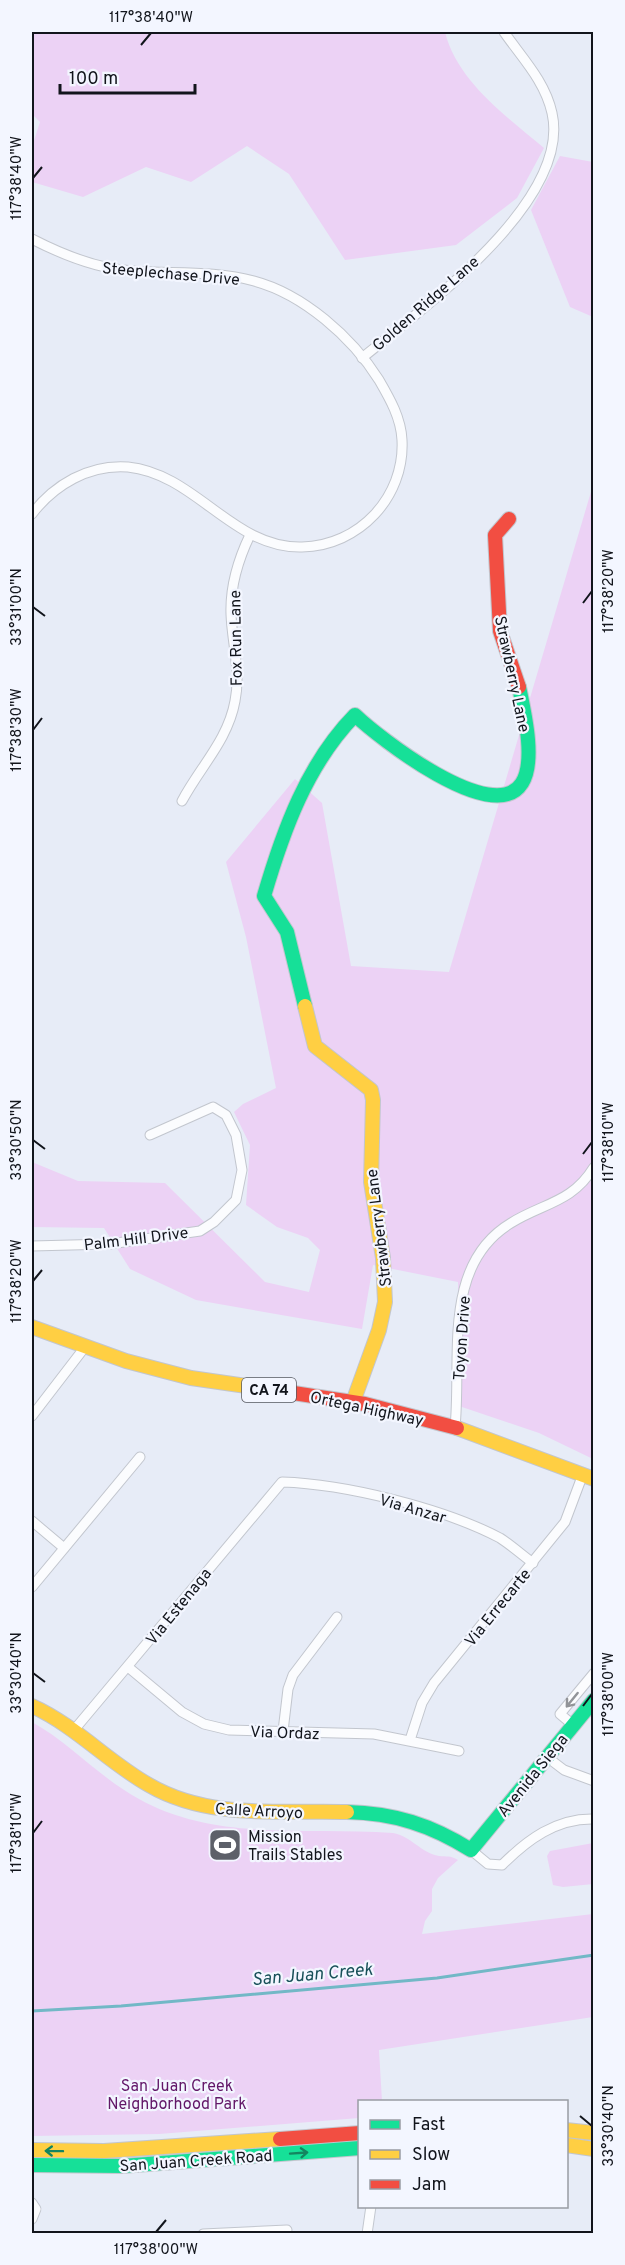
<svg xmlns="http://www.w3.org/2000/svg" width="625" height="2265" viewBox="0 0 625 2265" font-family="Overpass,sans-serif">
	<style>
		.green { fill: #ecd2f5 }
		.lines { fill: none; stroke-linecap: round; stroke-linejoin: round }
		.stream { stroke: #72b8c6; stroke-width: 3 }
		.street-casing { stroke: #c2c6ce; stroke-width: 11 }
		.fast-casing { stroke: #c2c6ce; stroke-width: 16 }
		.slow-casing { stroke: #c2c6ce; stroke-width: 16 }
		.jam-casing { stroke: #c2c6ce; stroke-width: 16 }
		.street { stroke: #fbfcfe; stroke-width: 9 }
		.fast { stroke: #16e098; stroke-width: 14 }
		.slow { stroke: #ffcf43; stroke-width: 14 }
		.jam { stroke: #f24e42; stroke-width: 14 }
		.oneway { stroke: #929498 }
		.oneway2 { stroke: #148560 }
		.ticks { fill: none; stroke: #12151c; stroke-width: 2 }
		.labels { text-anchor: middle; stroke-width: 4.5; stroke-linejoin: round; paint-order: stroke }
		.shield { fill: #f3f6ff; stroke: #565860; stroke-width: 1.5 }
		.shield-label { font-size: 15px; font-weight: bold; fill: #12151c }
		.street-label { font-size: 16px; fill: #12151c; stroke: #f3f6ff }
		.poi-label { font-size: 16px; fill: #12151c; stroke: #f3f6ff; text-anchor: start }
		.park-label { font-size: 16px; fill: #621768; stroke: #f3f6ff }
		.water-label { font-size: 18px; font-style: italic; fill: #185059; stroke: #f3f6ff }
		.neatline { fill: none; stroke: #12151c; stroke-width: 2 }
		.ticks-label { font-size: 15px; text-anchor: middle; fill: #12151c }
	</style>
	<rect width="100%" height="100%" fill="#e7ecf7"/>
	<g class="green">
		<path d="M32,32h413c12,49 62,85 99,116l-27,50 -61,47 -111,15 -56,-86 -42,-28 -56,36 -45,-15 -63,30 -51,-15v-35l8,-25 -8,-8z"/>
		<polygon points="560,156 593,162 593,317 570,307 531,210"/>
		<polygon points="593,485 593,1459 539,1433 459,1406 458,1282 373,1265 362,1329 196,1300 130,1269 104,1228 32,1227 32,1162 78,1181 165,1183 265,1282 309,1292 320,1250 308,1238 277,1227 246,1205 250,1145 234,1112 243,1104 276,1088 246,937 226,862 295,779 322,803 351,966 449,972"/>
		<path d="M32,1722c38,21 68,56 107,77 77,43 169,28 254,34 18,3 28,20 46,23 8,1 11,-1 19,4l-20,18 -6,11v22l-7,10 -3,13 171,-20v103l-214,33 3,51 -22,1 -1,16 -200,16 -127,2z"/>
		<polygon points="593,1843 593,1884 563,1887 553,1885 547,1856 550,1851"/>
	</g>
	<g class="lines">
		<polyline class="stream" points="32,2011 121,2006 437,1978 594,1955"/>
		<g class="street-casing">
			<g id="street">
				<path d="M32,239c31,16 65,30 101,32 39,3 82,-1 121,10 49,13 98,56 125,99 11,19 22,38 23,60 3,57 -43,106 -100,107 -69,2 -106,-73 -174,-80 -39,-3 -74,18 -96,47"/>
				<path d="M362,358c60,-49 210,-157 190,-245 -7,-32 -30,-55 -48,-81"/>
				<path d="M182,801c18,-34 46,-61 53,-100 6,-30 -3,-58 -4,-87 -1,-29 7,-54 19,-79"/>
				<polyline points="32,1246 110,1244 200,1231 214,1222 236,1200 242,1170 236,1135 226,1115 213,1107 150,1135"/>
				<polyline points="32,1416 85,1347"/>
				<path d="M455,1427c7,-68 -14,-162 56,-204 32,-20 61,-20 83,-56"/>
				<polyline points="32,1521 64,1548"/>
				<polyline points="32,1587 140,1457"/>
				<polyline points="128,1667 182,1712 204,1724 229,1730 374,1734 459,1751"/>
				<polyline points="573,1725 560,1714 594,1673"/>
				<path d="M74,1730l208,-248c63,2 161,26 218,56 11,7 22,17 33,25"/>
				<polyline points="283,1731 288,1689 293,1675 337,1617"/>
				<polyline points="410,1740 422,1703 434,1683 565,1522 583,1474"/>
				<polyline points="547,1757 564,1770 594,1781"/>
				<path d="M471,1850l17,14 14,1c25,-25 54,-47 92,-46"/>
				<polyline points="32,2203 36,2209 32,2219"/>
				<polyline points="203,2234 287,2230"/>
				<polyline points="367,2234 371,2206"/>
			</g>
		</g>
		<g class="fast-casing">
			<g id="fast">
				<path d="M305,1006l-18,-74 -23,-36c19,-65 43,-132 91,-181 23,22 139,113 167,68 14,-22 2,-72 -3,-96"/>
				<path d="M347,1812c47,1 84,13 124,38l123,-150"/>
				<polyline points="32,2165 122,2166 360,2148"/>
			</g>
		</g>
		<g class="slow-casing">
			<g id="slow">
				<polyline points="305,1006 315,1046 371,1090 373,1100 371,1182 383,1258 385,1302 379,1330 353,1402"/>
				<polyline points="32,1327 126,1361 191,1378 274,1390"/>
				<polyline points="457,1428 594,1479"/>
				<path d="M32,1706c44,20 76,56 117,79 60,35 132,25 198,27"/>
				<polyline points="566,2130 594,2133"/>
				<polyline points="566,2145 594,2149"/>
				<polyline points="32,2150 104,2151 280,2139"/>
			</g>
		</g>
		<g class="jam-casing">
			<g id="jam">
				<polyline points="509,519 495,535 500,631 519,687"/>
				<polyline points="274,1390 365,1404 457,1428"/>
				<polyline points="280,2139 360,2133"/>
			</g>
		</g>
		<use href="#street" class="street"/>
		<use href="#fast" class="fast"/>
		<use href="#slow" class="slow"/>
		<use href="#jam" class="jam"/>
	</g>
	<defs><path id="oneway-shaft" d="M-6 0H5M1.5-3L5.5 0L1.5 3" fill="none" stroke-width="1.6" stroke-linecap="round" stroke-linejoin="round" transform="scale(1.5)"/></defs>
	<use class="oneway" href="#oneway-shaft" transform="translate(572 1700) rotate(129)"/>
	<g class="oneway2">
		<use href="#oneway-shaft" transform="translate(54 2151) rotate(-179)"/>
		<use href="#oneway-shaft" transform="translate(299 2153) rotate(-4)"/>
	</g>
	<path class="ticks" d="M141,45l10,-12M33,178l9,-11M583,603l9,-12M33,607l12,9M33,730l9,-12M33,1140l12,9M583,1154l9,-12M33,1281l9,-11M33,1673l12,9M583,1706l9,-12M33,1833l9,-12M580,2116l12,10M156,2232l10,-12"/>
	<defs>
		<g id="stadium-square" transform="scale(1.725)"><rect x="-9" y="-9" width="18" height="18" rx="4" fill="#5d6069" stroke="#f3f6ff"/><path d="M0-5a6.5 5 0 1 0 0 10a6.5 5 0 1 0 0-10ZM-3.5-1.8h7v3.6h-7Z" fill="#fff"/></g>
	</defs>
	<g fill-rule="evenodd">
		<use href="#stadium-square" x="225" y="1845"/>
	</g>
	<g class="labels">
		<rect class="shield" x="242" y="1378" width="54" height="24" rx="4.5"/>
		<g class="shield-label">
			<text x="269" y="1395">CA 74</text>
		</g>
		<g class="street-label">
			<text transform="translate(171 273) rotate(5)" y="6">Steeplechase Drive</text>
			<text transform="translate(425 303) rotate(-41)" y="6">Golden Ridge Lane</text>
			<text transform="translate(235 638) rotate(-91)" y="6">Fox Run Lane</text>
			<text transform="translate(513 674) rotate(78)" y="6">Strawberry Lane</text>
			<text transform="translate(378 1228) rotate(-97)" y="6">Strawberry Lane</text>
			<text transform="translate(136 1238) rotate(-7)" y="6">Palm Hill Drive</text>
			<text transform="translate(461 1338) rotate(-86)" y="6">Toyon Drive</text>
			<text transform="translate(367 1408) rotate(12)" y="6">Ortega Highway</text>
			<text transform="translate(413 1508) rotate(16)" y="6">Via Anzar</text>
			<text transform="translate(178 1606) rotate(-51)" y="6">Via Estenaga</text>
			<text transform="translate(497 1607) rotate(-51)" y="6">Via Errecarte</text>
			<text transform="translate(285 1732) rotate(2)" y="6">Via Ordaz</text>
			<text transform="translate(532 1775) rotate(-51)" y="6">Avenida Siega</text>
			<text transform="translate(259 1810) rotate(3)" y="6">Calle Arroyo</text>
			<text transform="translate(196 2160) rotate(-4)" y="6">San Juan Creek Road</text>
		</g>
		<g class="poi-label">
			<text x="248" y="1842">Mission<tspan x="248" dy="18">Trails Stables</tspan></text>
		</g>
		<g class="park-label">
			<text x="177" y="2091">San Juan Creek<tspan x="177" dy="18">Neighborhood Park</tspan></text>
		</g>
		<g class="water-label">
			<text transform="translate(312 1974) rotate(-5)" y="6">San Juan Creek</text>
		</g>
	</g>
	<rect width="625" height="2265" fill="none" stroke="#f3f6ff" stroke-width="66"/>
	<rect x="358" y="2100" width="210" height="108" fill="#f3f6ff" stroke="#999ca4" stroke-width="1.5"/>
	<rect x="370" y="2120" width="30" height="9" fill="#16e098" stroke="#999ca4" stroke-width="1.5"/>
	<text x="412" y="2130" font-size="18" fill="#12151c">Fast</text>
	<rect x="370" y="2150" width="30" height="9" fill="#ffcf43" stroke="#999ca4" stroke-width="1.5"/>
	<text x="412" y="2160" font-size="18" fill="#12151c">Slow</text>
	<rect x="370" y="2180" width="30" height="9" fill="#f24e42" stroke="#999ca4" stroke-width="1.5"/>
	<text x="412" y="2190" font-size="18" fill="#12151c">Jam</text>
	<path d="M60 84v9h135v-9" fill="none" stroke="#12151c" stroke-width="3"/>
	<text x="69" y="84" font-size="18" fill="#12151c" stroke="#f3f6ff" stroke-width="4.5" paint-order="stroke">100 m</text>
	<rect x="33" y="33" width="559" height="2199" class="neatline"/>
	<g class="ticks-label">
		<text x="151" y="22">117°38'40"W</text>
		<text transform="translate(16 178) rotate(-90)" y="5">117°38'40"W</text>
		<text transform="translate(608 591) rotate(-90)" y="5">117°38'20"W</text>
		<text transform="translate(16 607) rotate(-90)" y="5">33°31'00"N</text>
		<text transform="translate(16 730) rotate(-90)" y="5">117°38'30"W</text>
		<text transform="translate(16 1140) rotate(-90)" y="5">33°30'50"N</text>
		<text transform="translate(608 1142) rotate(-90)" y="5">117°38'10"W</text>
		<text transform="translate(16 1281) rotate(-90)" y="5">117°38'20"W</text>
		<text transform="translate(16 1673) rotate(-90)" y="5">33°30'40"N</text>
		<text transform="translate(608 1694) rotate(-90)" y="5">117°38'00"W</text>
		<text transform="translate(16 1833) rotate(-90)" y="5">117°38'10"W</text>
		<text transform="translate(608 2126) rotate(-90)" y="5">33°30'40"N</text>
		<text x="156" y="2254">117°38'00"W</text>
	</g>
</svg>
